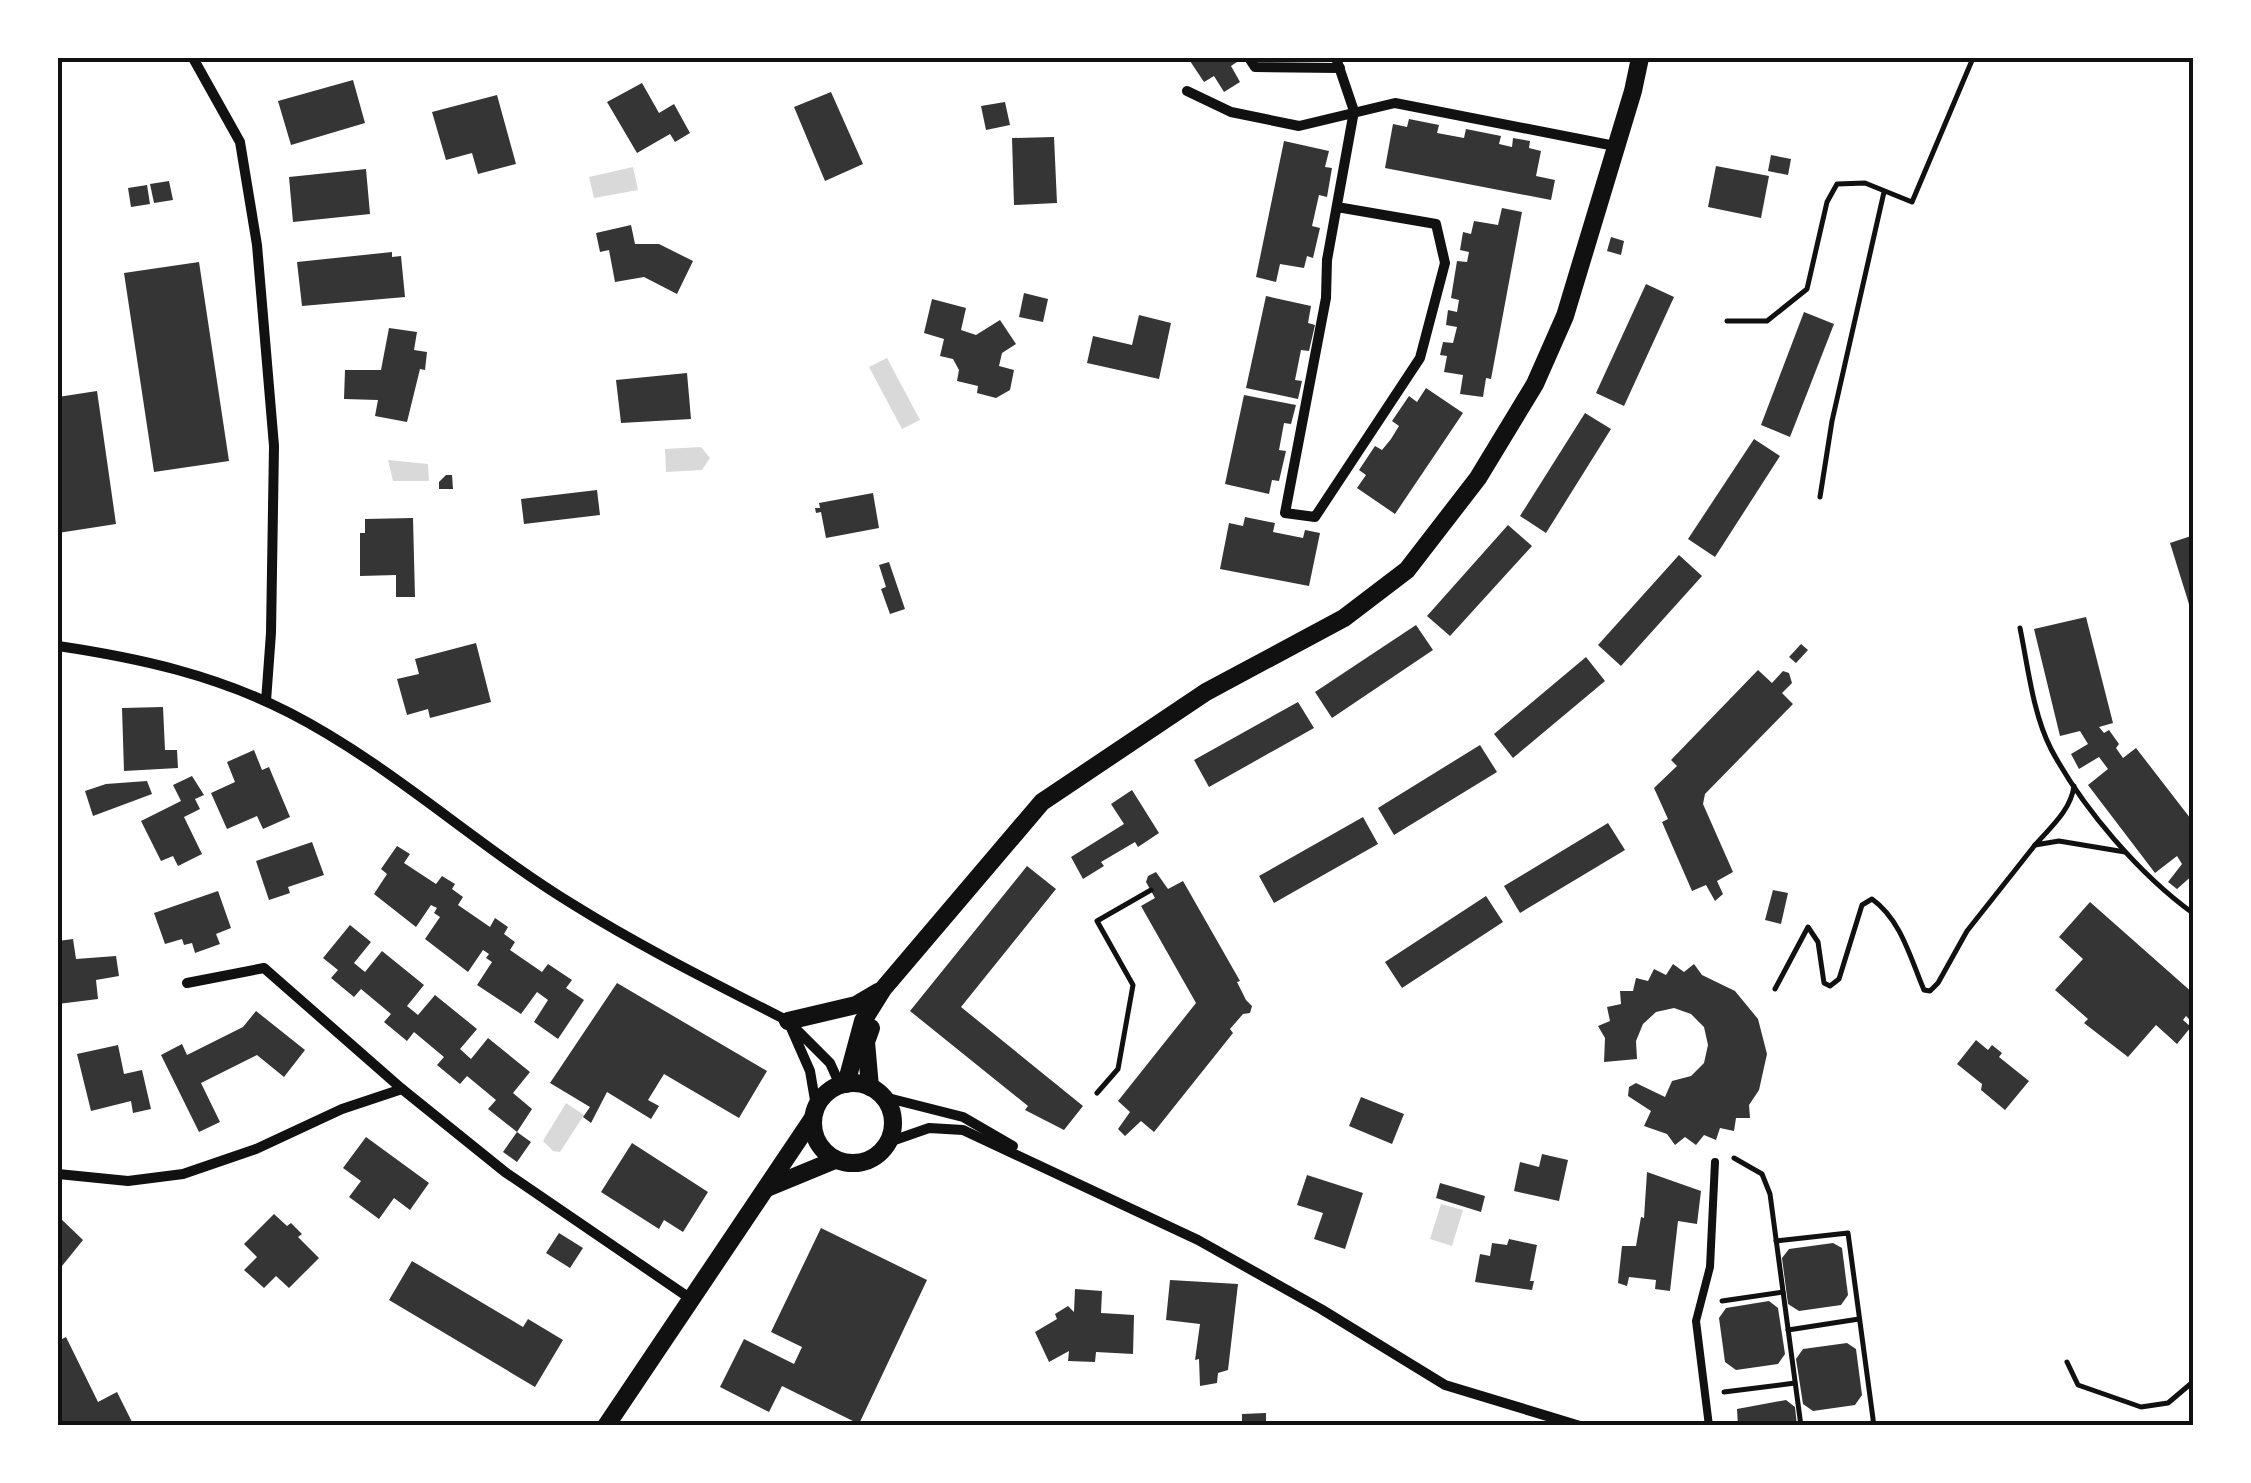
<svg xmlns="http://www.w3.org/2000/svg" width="2251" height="1483" viewBox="0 0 2251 1483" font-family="'Source Sans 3',sans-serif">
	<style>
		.water { fill: #d9d9d9 }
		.building { fill: #353535 }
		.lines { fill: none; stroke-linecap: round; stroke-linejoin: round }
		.path { stroke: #111; stroke-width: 5 }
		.service { stroke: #111; stroke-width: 8 }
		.minor { stroke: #111; stroke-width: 10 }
		.tertiary { stroke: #111; stroke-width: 18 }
		.neatline { fill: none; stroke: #111; stroke-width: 4 }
	</style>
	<rect width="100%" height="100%" fill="#fff"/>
	<g class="water">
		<polygon points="633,167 638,190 594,198 589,177"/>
		<polygon points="887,358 920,420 902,429 869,367"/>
		<polygon points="701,447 710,458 702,470 666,472 665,449"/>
		<polygon points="388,460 428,464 429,481 393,481"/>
		<polygon points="566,1103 584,1115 560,1152 553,1151 543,1141"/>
		<polygon points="1441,1204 1463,1210 1452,1246 1430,1239"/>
	</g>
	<g class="building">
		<polygon points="1188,58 1235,58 1237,62 1231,66 1240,82 1224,92 1214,76 1204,82"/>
		<polygon points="353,80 365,123 291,145 278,101"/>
		<polygon points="642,83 659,113 674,104 690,133 675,142 670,134 637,153 607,102"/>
		<polygon points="831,92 863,164 825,181 794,107"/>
		<polygon points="497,95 516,164 478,174 472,153 446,160 432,112"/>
		<polygon points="1005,102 1010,125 986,130 981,106"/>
		<polygon points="1409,119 1439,125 1437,133 1464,138 1466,129 1501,136 1499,144 1512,147 1513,138 1530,141 1529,148 1541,151 1536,176 1555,180 1551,200 1385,168 1393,124 1407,127"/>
		<polygon points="1054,137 1057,203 1014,205 1012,138"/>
		<polygon points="1284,141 1329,151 1325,167 1332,168 1327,197 1319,195 1312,226 1320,228 1313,258 1307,256 1304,268 1280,264 1276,282 1256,277"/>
		<polygon points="1771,155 1791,159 1788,175 1768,171"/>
		<polygon points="1716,166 1769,176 1761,218 1708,207"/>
		<polygon points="366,169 370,214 293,222 289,177"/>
		<polygon points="169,181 173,200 154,203 150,184"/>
		<polygon points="147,185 150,204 131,207 128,188"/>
		<polygon points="1502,208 1522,212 1491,379 1486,378 1483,397 1460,394 1463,375 1444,372 1447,356 1440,355 1443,342 1453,343 1457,327 1446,325 1448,310 1457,312 1459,300 1451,298 1457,261 1467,262 1469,252 1460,250 1463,232 1471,234 1474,221 1498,225"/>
		<polygon points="631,225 635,244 659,244 693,261 677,294 644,277 615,282 609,250 600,252 596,233"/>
		<polygon points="1611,237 1624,241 1621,255 1607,251"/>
		<polygon points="392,252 392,257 401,256 405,297 302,306 297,262"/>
		<polygon points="199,262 229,461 154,472 124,273"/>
		<polygon points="1646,284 1674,297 1624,406 1596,393"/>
		<polygon points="1024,293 1048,299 1043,322 1019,317"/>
		<polygon points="1266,296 1311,306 1308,323 1315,325 1309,351 1301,350 1295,380 1302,381 1298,399 1246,388"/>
		<polygon points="932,299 966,308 961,330 976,335 1000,320 1016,344 1002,353 999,366 1014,370 1010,390 996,398 977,393 978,386 957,381 959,370 953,359 940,356 944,339 924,333"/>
		<polygon points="1804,312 1834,324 1790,437 1761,425"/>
		<polygon points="1139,315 1171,323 1159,379 1087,363 1093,336 1132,345"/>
		<polygon points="389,328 417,332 414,350 427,352 425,370 420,369 407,422 375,416 378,400 344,399 345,370 381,370"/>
		<polygon points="687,373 691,419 621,423 616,380"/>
		<polygon points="1426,388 1463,413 1395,514 1357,488 1366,475 1359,470 1375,446 1382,450 1391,439 1399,426 1392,421 1409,396 1417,402"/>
		<polygon points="97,391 116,524 58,533 58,397"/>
		<polygon points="1244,395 1296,405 1291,424 1284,423 1279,450 1286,451 1279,481 1272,480 1269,494 1225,484"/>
		<polygon points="1585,413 1611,429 1546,533 1520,516"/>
		<polygon points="1754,439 1780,456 1715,557 1688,539"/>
		<polygon points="446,475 452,475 453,489 439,489 439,482"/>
		<polygon points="597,490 600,515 524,524 521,499"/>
		<polygon points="873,493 879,528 826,538 821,512 816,513 815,508 820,508 819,503"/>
		<polygon points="1245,517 1275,523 1273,532 1303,538 1305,530 1320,533 1309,586 1220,569 1229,523 1243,526"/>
		<polygon points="413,518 415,597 396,597 396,575 360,576 360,533 365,533 365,519"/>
		<polygon points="1508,525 1532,546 1450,636 1427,616"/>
		<polygon points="2194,535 2194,617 2193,617 2170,543"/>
		<polygon points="1679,555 1702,576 1621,666 1598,645"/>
		<polygon points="889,562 905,609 890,614 881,589 886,587 879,565"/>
		<polygon points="2086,617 2113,723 2099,727 2104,733 2109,730 2119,744 2116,748 2123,758 2136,748 2194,823 2194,874 2177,889 2168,882 2182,864 2177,856 2155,873 2088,785 2108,769 2099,757 2079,769 2071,754 2088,744 2080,731 2060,736 2034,629"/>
		<polygon points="1416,625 1433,650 1332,718 1315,692"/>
		<polygon points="476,643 491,702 430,718 428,709 407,715 397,679 419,674 415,659"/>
		<polygon points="1801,644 1808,650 1796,663 1789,657"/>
		<polygon points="1586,657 1605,681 1513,758 1494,734"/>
		<polygon points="1758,670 1772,683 1783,671 1789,673 1792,683 1782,693 1793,704 1705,794 1703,804 1733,872 1717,881 1723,894 1715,901 1706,885 1692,891 1662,822 1668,819 1654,788 1677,766 1671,760"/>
		<polygon points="1298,702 1314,728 1209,787 1194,760"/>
		<polygon points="163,707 165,750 177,750 178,768 124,771 122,708"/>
		<polygon points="1480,745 1497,772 1394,835 1378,808"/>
		<polygon points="254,750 262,770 269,767 290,817 263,829 257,816 227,829 211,793 235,782 227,762"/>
		<polygon points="192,776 204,795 195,799 200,809 184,817 202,854 178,866 173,856 161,861 141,821 181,801 173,785"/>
		<polygon points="147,781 152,794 93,816 85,791 106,784"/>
		<polygon points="1132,790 1159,833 1138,847 1135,842 1101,862 1104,866 1083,879 1071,857 1124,824 1111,804"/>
		<polygon points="1363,817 1378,844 1274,903 1259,876"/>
		<polygon points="1608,823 1625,850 1520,913 1504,886"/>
		<polygon points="312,842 324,875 288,887 290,893 269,900 256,861"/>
		<polygon points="397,846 410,854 404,863 436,884 442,876 455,884 452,889 463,897 458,905 490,927 495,918 508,927 504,934 515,942 510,950 542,972 548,964 572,980 566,988 584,1000 558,1039 534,1022 548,1000 537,992 521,1014 477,985 492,962 486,958 489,954 483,950 468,972 425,939 440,917 434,913 437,908 431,905 416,927 374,894 387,874 381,869"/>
		<polygon points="1027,866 1056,889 961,1007 1083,1106 1064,1130 1025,1110 1028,1106 910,1011"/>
		<polygon points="1156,872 1168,889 1183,881 1240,981 1237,982 1246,1000 1252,1006 1250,1013 1243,1014 1230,1029 1233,1033 1154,1132 1141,1121 1125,1136 1118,1129 1130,1112 1118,1101 1196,1003 1141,906 1155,898 1146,882 1148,876"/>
		<polygon points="1773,890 1788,893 1781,924 1765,920"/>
		<polygon points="218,891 231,928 216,934 220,944 195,953 192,943 184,945 182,939 165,944 154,913"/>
		<polygon points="1486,896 1503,922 1402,988 1385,962"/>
		<polygon points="2090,902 2194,994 2194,1016 2190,1020 2186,1016 2183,1020 2191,1027 2177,1044 2156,1025 2128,1057 2084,1023 2088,1019 2055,990 2083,959 2059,937"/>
		<polygon points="350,925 371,942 354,963 365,972 382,951 424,985 407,1006 418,1015 435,995 477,1029 460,1049 471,1059 488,1038 530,1072 513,1093 532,1109 517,1132 531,1142 517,1162 503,1152 517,1132 488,1109 496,1100 467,1076 460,1084 437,1065 444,1057 414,1032 407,1041 384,1022 391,1014 361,989 354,997 331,978 338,970 323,958"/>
		<polygon points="73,939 76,959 116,956 119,976 96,980 98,999 58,1004 58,941"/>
		<polygon points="1673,964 1684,972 1694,964 1702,975 1735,991 1758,1019 1767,1054 1759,1090 1749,1105 1750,1118 1736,1118 1734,1131 1720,1128 1716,1140 1704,1135 1696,1145 1685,1137 1675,1145 1667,1134 1644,1126 1651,1111 1628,1096 1629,1087 1636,1083 1665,1097 1672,1081 1691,1076 1704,1063 1708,1045 1704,1027 1691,1014 1674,1008 1656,1012 1643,1024 1636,1041 1637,1059 1604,1062 1605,1038 1598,1026 1610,1021 1607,1007 1621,1004 1620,991 1633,991 1636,978 1648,981 1654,969 1666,975"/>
		<polygon points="617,983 767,1071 739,1118 664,1074 648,1100 659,1106 651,1119 607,1092 591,1123 583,1117 590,1107 550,1083"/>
		<polygon points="256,1011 305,1050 284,1077 257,1055 201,1083 220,1122 199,1132 161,1055 182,1044 187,1055 243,1027"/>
		<polygon points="1976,1040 1988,1050 1992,1045 2002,1053 1999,1057 2029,1081 2005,1110 1981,1090 1982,1084 1957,1064"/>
		<polygon points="118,1045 124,1074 142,1070 151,1109 133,1113 131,1101 91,1111 77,1054"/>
		<polygon points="1361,1097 1404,1114 1392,1144 1349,1126"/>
		<polygon points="366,1137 429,1183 410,1210 394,1198 379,1219 349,1197 361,1181 343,1168"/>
		<polygon points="632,1143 708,1192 683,1232 664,1220 659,1229 601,1192"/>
		<polygon points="1542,1154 1568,1160 1559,1201 1514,1191 1520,1162 1539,1167"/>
		<polygon points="1647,1172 1701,1191 1697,1224 1678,1221 1670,1291 1655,1289 1656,1280 1629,1277 1627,1286 1618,1283 1622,1246 1636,1246 1641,1217 1644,1218"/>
		<polygon points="1307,1175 1363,1193 1345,1249 1314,1239 1323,1213 1297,1205"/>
		<polygon points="1440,1183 1485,1196 1481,1212 1436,1198"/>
		<polygon points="274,1214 287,1226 291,1223 302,1234 298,1237 319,1258 289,1288 276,1276 264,1288 244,1270 257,1257 244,1244"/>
		<polygon points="58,1216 83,1240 58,1271"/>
		<polygon points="821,1228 927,1280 859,1424 782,1386 769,1412 720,1387 744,1339 794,1364 802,1347 771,1332"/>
		<polygon points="559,1233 583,1248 570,1268 546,1253"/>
		<polygon points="1509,1239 1537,1245 1530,1281 1534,1281 1532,1290 1475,1282 1480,1254 1490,1256 1492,1243 1507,1245"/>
		<polygon points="1833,1243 1842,1248 1848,1295 1841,1305 1799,1311 1788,1304 1782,1258 1789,1249"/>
		<polygon points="412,1261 523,1327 528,1319 563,1340 535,1387 389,1300"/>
		<polygon points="1170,1280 1238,1284 1228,1370 1218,1373 1217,1383 1200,1386 1199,1359 1195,1360 1200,1324 1166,1320"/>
		<polygon points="1075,1289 1102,1291 1101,1313 1134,1315 1133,1354 1096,1352 1095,1362 1068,1361 1069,1351 1049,1362 1035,1332 1057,1319 1055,1314 1068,1306 1074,1312"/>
		<polygon points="1769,1301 1778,1308 1785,1354 1778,1364 1736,1370 1725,1362 1719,1318 1726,1308"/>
		<polygon points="66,1337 98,1402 117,1392 134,1426 58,1426 58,1341"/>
		<polygon points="1847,1343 1856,1349 1862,1395 1855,1405 1813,1411 1803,1404 1796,1359 1803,1349"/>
		<polygon points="1786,1400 1795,1407 1797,1426 1738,1426 1737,1409"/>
		<polygon points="1266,1413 1266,1426 1242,1426 1242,1414"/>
	</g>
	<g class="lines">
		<g class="path">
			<polyline points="1727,321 1767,321 1807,289 1827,202 1837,184 1865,183 1912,202 1973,58"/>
			<polyline points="1820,497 1832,421 1884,192"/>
			<path d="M2020,628c8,39 13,86 31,121 32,60 89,126 143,165"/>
			<path d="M2074,786c-3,24 -24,42 -39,59l24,-4 66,11"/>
			<path d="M1775,989l33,-62 10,15 6,41 6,3 9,-7 23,-74 10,-6c29,21 38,58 52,91l6,1 8,-8 29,-52 68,-86"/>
			<polyline points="1097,1093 1118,1069 1133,985 1097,921 1151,890"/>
			<polyline points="1734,1158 1762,1174 1770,1194 1801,1426"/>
			<polyline points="1776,1241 1848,1233 1874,1426"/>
			<polyline points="1722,1301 1783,1292"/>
			<polyline points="1788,1330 1859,1319"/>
			<polyline points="2067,1362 2078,1385 2141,1407 2168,1403 2194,1381"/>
			<polyline points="1724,1392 1795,1383"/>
			<polyline points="1851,1426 1873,1423"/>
		</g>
		<polyline class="service" points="1709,1426 1696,1321 1710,1267 1715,1162"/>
		<g class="minor">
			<polyline points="193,58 240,142 257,245 274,446 271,633 266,701"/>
			<polyline points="1249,58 1255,67 1340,68"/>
			<polyline points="1336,58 1354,111 1327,260 1326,298 1285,513 1315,517 1420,358 1445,263 1436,224 1337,207"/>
			<polyline points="1187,91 1231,112 1299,126 1395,103 1615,146"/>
			<path d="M58,646c81,12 158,29 232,67 101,52 187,133 284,192 69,43 142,79 214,116"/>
			<polyline points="187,983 264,968 402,1089 505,1172 691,1299"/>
			<polyline points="884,1097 963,1117 1013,1146"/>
			<polyline points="816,1106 810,1071 788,1021 830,1063 840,1085"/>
			<polyline points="889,1142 929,1128 963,1130 1198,1240 1321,1309 1445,1385 1580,1426"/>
			<polyline points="58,1174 128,1181 183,1174 256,1149 342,1109 402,1089"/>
		</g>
		<g class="tertiary">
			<polyline points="788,1021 856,1005 878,992"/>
			<circle cx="853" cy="1123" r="40"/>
			<polyline points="846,1084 863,1021 883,989 1042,802 1206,692 1344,618 1407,570 1478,478 1535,384 1565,316 1633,91 1640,58"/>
			<polyline points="870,1087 866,1042 871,1028"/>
			<polyline points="767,1188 835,1160"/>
			<polyline points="606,1426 813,1118"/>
		</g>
	</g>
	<rect width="2251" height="1483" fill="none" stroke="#ffffff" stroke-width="120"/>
	<rect x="60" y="60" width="2131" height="1363" class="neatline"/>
</svg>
